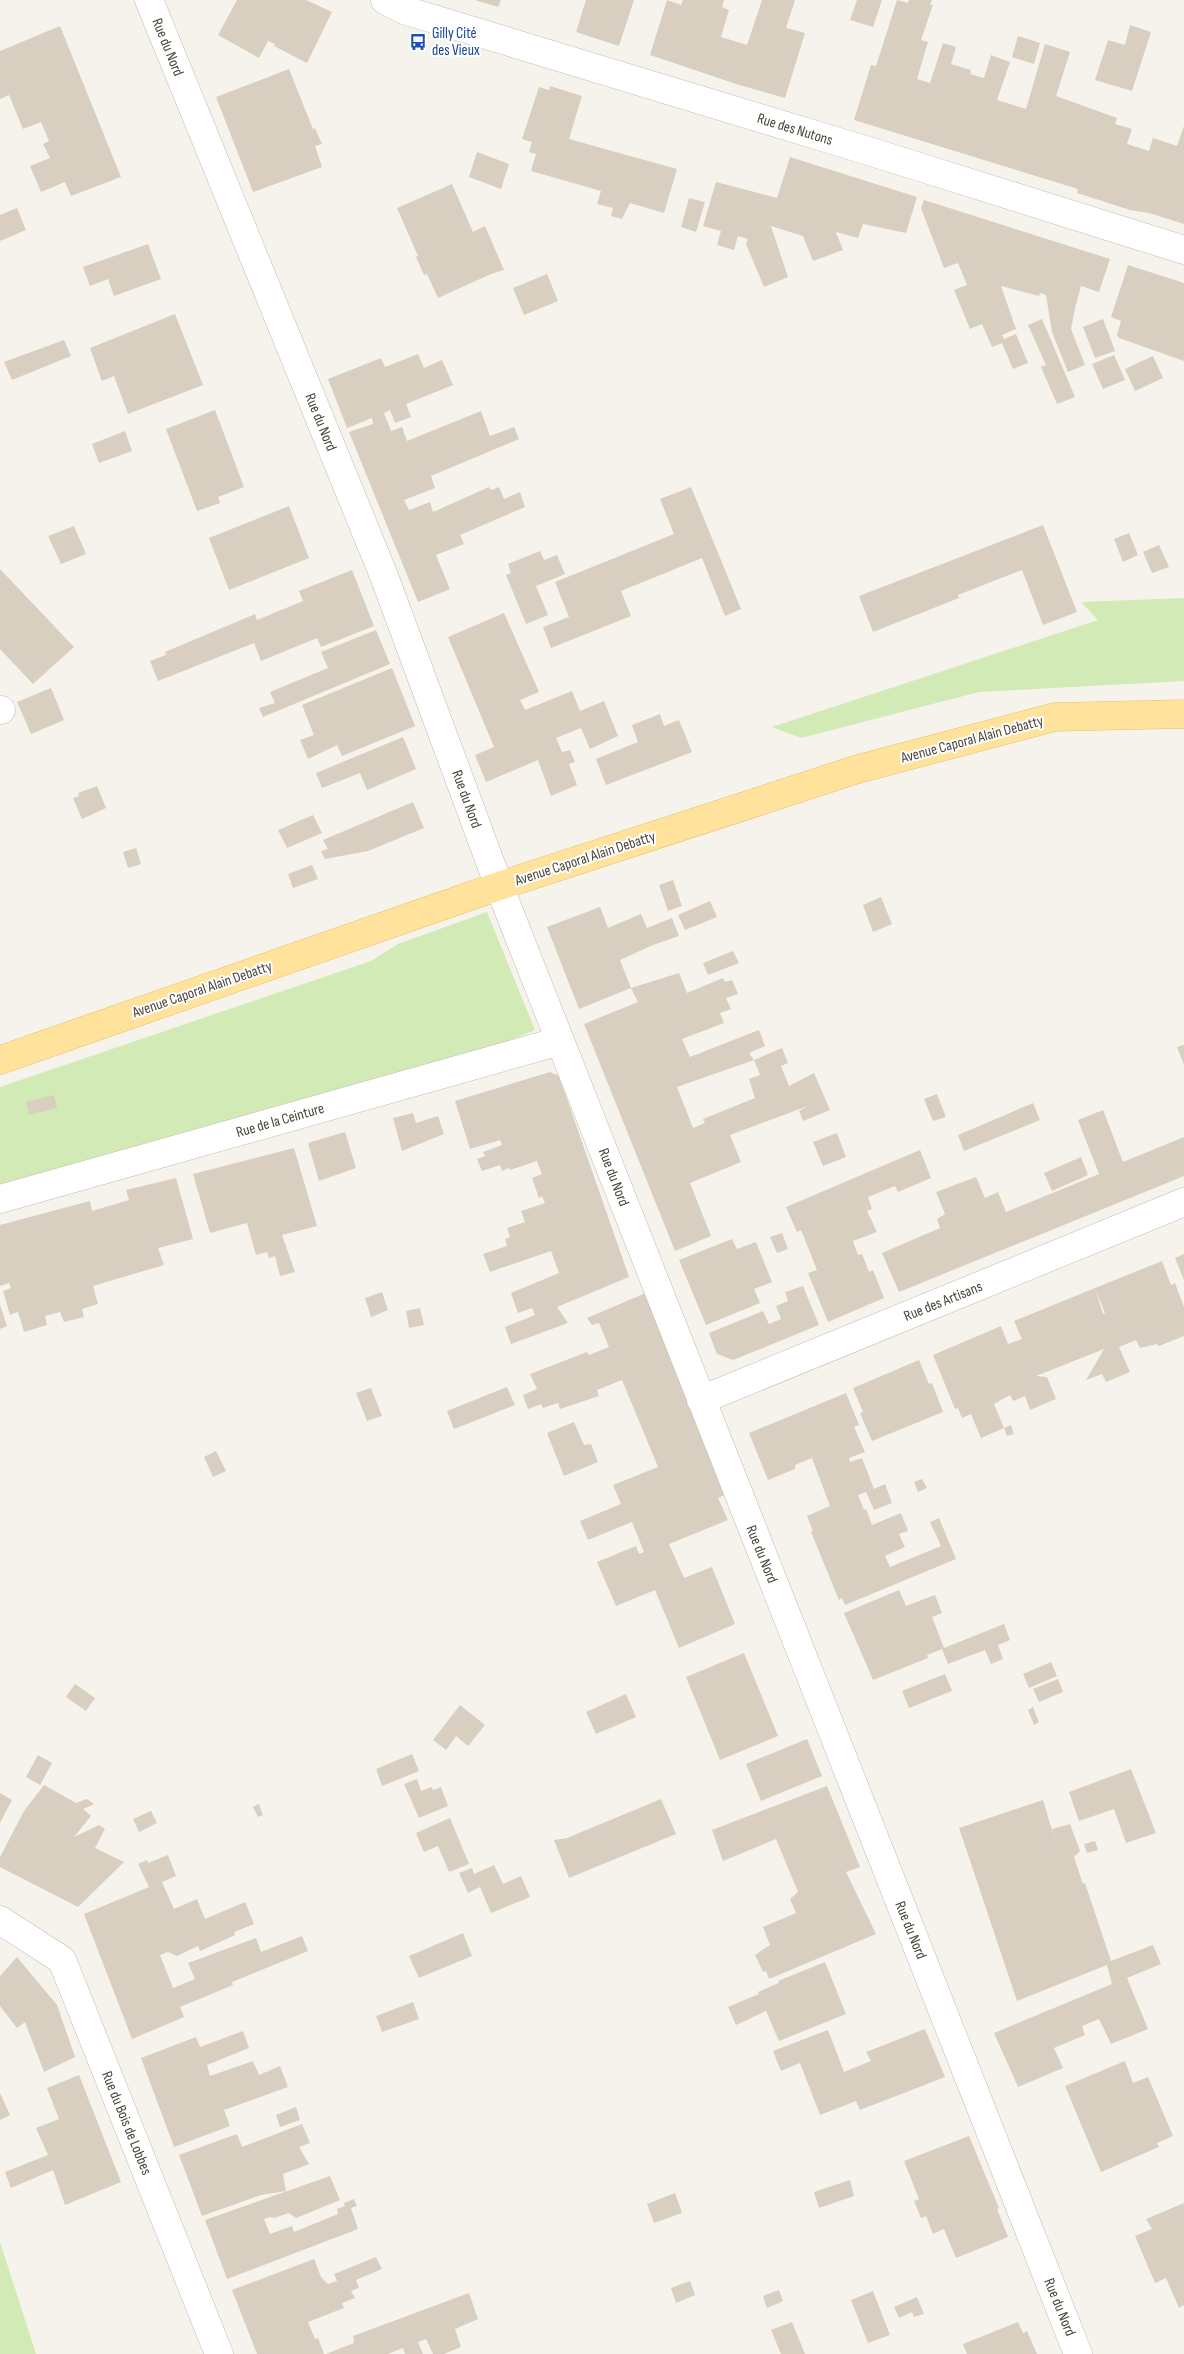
<svg xmlns="http://www.w3.org/2000/svg" width="1184" height="2354" viewBox="0 0 1184 2354" font-family="'Sofia Sans Condensed',sans-serif">
	<style>
		.green { fill: #d2eab5 }
		.building { fill: #d8cfc1 }
		.lines { fill: none; stroke-linecap: round; stroke-linejoin: round }
		.minor-casing { stroke: #c2bbae; stroke-width: 29 }
		.major-casing { stroke: #e6c16a; stroke-width: 29 }
		.minor { stroke: #fff; stroke-width: 28 }
		.major { stroke: #ffe39c; stroke-width: 28 }
		.labels { text-anchor: middle; stroke-width: 4; stroke-linejoin: round; paint-order: stroke }
		.transit-label { font-size: 15px; fill: #164399; stroke: #fff; text-anchor: start }
		.street-label { font-size: 15px; fill: #4b4439; stroke: #fff }
	</style>
	<rect width="100%" height="100%" fill="#f6f3ec"/>
	<g class="green">
		<polygon points="1184,598 1184,681 979,692 801,738 772,727 1098,620 1081,602"/>
		<polygon points="487,912 535,1030 504,1043 0,1193 0,1087 371,961 398,944"/>
		<polygon points="0,2242 36,2354 0,2354"/>
	</g>
	<g class="building">
		<polygon points="237,0 306,0 332,12 307,63 274,46 275,44 268,41 259,58 218,35"/>
		<polygon points="475,0 501,0 498,7"/>
		<polygon points="586,0 634,0 619,46 576,32"/>
		<polygon points="667,0 681,5 683,0 724,0 722,7 729,10 721,37 747,45 762,0 795,0 786,28 805,33 785,98 736,84 650,55"/>
		<polygon points="857,0 882,0 873,27 850,20"/>
		<polygon points="897,0 908,3 909,0 932,0 930,5 933,5 921,40 928,42 917,79 930,83 943,43 956,47 951,64 971,70 970,74 984,78 991,55 1010,62 997,100 1026,109 1045,44 1070,52 1056,96 1117,118 1115,124 1132,129 1127,144 1149,151 1153,138 1177,146 1184,126 1184,224 1149,213 1130,210 1077,193 1078,189 854,120 871,65 876,66"/>
		<polygon points="1130,25 1151,32 1132,91 1095,80 1108,40 1125,45"/>
		<polygon points="60,26 121,177 71,196 65,182 41,192 30,166 50,158 43,144 49,141 41,122 23,129 9,95 0,99 0,51"/>
		<polygon points="1018,36 1040,43 1034,64 1012,57"/>
		<polygon points="289,69 313,129 315,128 322,144 315,146 322,167 253,192 216,97"/>
		<polygon points="550,86 582,96 569,139 677,169 664,213 630,203 622,219 611,216 613,208 597,204 601,191 531,171 536,154 529,152 532,142 522,139 539,87 549,90"/>
		<polygon points="477,152 509,164 501,189 469,177"/>
		<polygon points="790,157 917,197 906,233 863,224 858,238 836,232 843,250 813,261 803,236 771,226 788,277 764,287 746,244 748,239 738,236 734,250 717,245 721,231 703,226 716,182 777,198"/>
		<polygon points="452,184 473,232 485,226 504,270 491,274 438,298 427,274 424,275 416,257 418,256 397,208"/>
		<polygon points="689,198 705,202 696,232 681,227"/>
		<polygon points="924,200 1110,259 1099,292 1081,286 1076,304 1071,329 1085,365 1068,372 1052,332 1046,295 1040,293 1039,296 1001,286 1016,329 1002,335 1004,339 1016,334 1028,363 1013,369 1002,343 992,347 982,324 970,329 954,290 967,285 958,263 944,268 921,208"/>
		<polygon points="17,208 26,230 0,241 0,215"/>
		<polygon points="148,244 161,279 114,296 108,279 90,286 83,267"/>
		<polygon points="1128,265 1184,283 1184,361 1119,338 1117,335 1121,321 1111,317"/>
		<polygon points="547,274 558,301 524,315 513,288"/>
		<polygon points="175,314 203,385 128,414 114,376 102,381 90,348"/>
		<polygon points="1042,319 1075,397 1057,404 1041,367 1046,365 1028,325"/>
		<polygon points="1103,319 1115,351 1095,358 1083,327"/>
		<polygon points="64,340 71,356 12,380 4,362"/>
		<polygon points="418,354 424,368 442,360 453,385 406,404 411,417 395,423 390,410 384,413 391,431 402,427 407,441 481,411 490,436 514,427 519,439 431,476 435,488 404,500 409,510 430,502 433,512 489,487 491,490 499,487 504,499 520,492 525,507 460,535 464,544 436,555 450,589 418,602 349,432 373,424 372,418 347,428 328,379 381,358 385,367"/>
		<polygon points="1114,355 1125,380 1103,389 1092,364"/>
		<polygon points="1153,356 1163,378 1135,391 1125,369"/>
		<polygon points="215,410 244,487 218,497 220,503 197,511 166,429"/>
		<polygon points="125,431 132,451 99,463 92,444"/>
		<polygon points="691,487 741,609 725,616 702,558 621,591 631,616 551,648 543,627 569,617 555,582 674,534 660,499"/>
		<polygon points="289,506 309,558 229,590 209,538"/>
		<polygon points="1043,525 1077,612 1043,625 1022,570 958,595 959,598 873,632 859,596"/>
		<polygon points="74,526 86,554 61,564 48,536"/>
		<polygon points="1129,533 1138,555 1123,562 1114,539"/>
		<polygon points="1159,545 1169,567 1152,573 1143,552"/>
		<polygon points="540,551 544,560 557,555 565,574 536,586 548,615 526,624 506,575 511,573 508,564"/>
		<polygon points="0,569 74,647 33,684 0,649"/>
		<polygon points="352,570 374,626 321,647 317,638 261,661 254,643 158,681 150,661 166,655 165,652 255,614 257,620 303,601 299,591"/>
		<polygon points="504,613 539,692 520,700 525,710 572,691 580,711 604,701 618,736 590,749 581,728 556,738 562,752 570,750 575,762 569,764 577,785 551,796 538,760 486,782 475,755 494,747 448,637"/>
		<polygon points="376,630 390,664 263,717 259,708 275,703 270,692 328,668 321,652"/>
		<polygon points="392,668 415,726 342,756 337,745 308,759 300,740 314,735 302,705"/>
		<polygon points="51,688 64,720 31,734 17,702"/>
		<polygon points="660,714 664,726 679,720 692,752 606,785 596,759 638,742 632,725"/>
		<polygon points="403,737 416,769 367,790 360,773 322,788 316,773"/>
		<polygon points="97,786 106,808 82,819 73,798 79,796 78,793"/>
		<polygon points="413,802 424,828 368,851 325,859 321,851 328,849 323,840"/>
		<polygon points="313,815 322,833 287,848 278,830"/>
		<polygon points="136,848 141,864 128,868 123,852"/>
		<polygon points="312,865 318,879 293,888 288,874"/>
		<polygon points="673,880 682,906 668,911 659,885"/>
		<polygon points="881,897 892,924 873,932 863,905"/>
		<polygon points="710,901 717,917 685,930 678,915"/>
		<polygon points="600,907 608,928 641,914 647,928 672,918 679,936 653,945 620,960 631,988 679,973 687,993 723,978 725,982 732,980 738,994 726,998 731,1009 720,1013 724,1023 682,1039 690,1057 759,1030 765,1046 749,1053 754,1060 677,1087 693,1128 705,1123 703,1119 755,1098 749,1079 760,1075 754,1060 782,1048 788,1063 781,1066 789,1086 814,1073 830,1110 803,1121 799,1111 808,1106 730,1135 741,1162 690,1183 711,1236 675,1251 584,1024 638,1002 631,988 579,1009 547,927"/>
		<polygon points="733,951 739,963 708,975 703,963"/>
		<polygon points="1184,1045 1184,1065 1177,1047"/>
		<polygon points="550,1072 559,1076 629,1277 557,1307 568,1323 511,1344 505,1327 535,1315 532,1308 518,1313 511,1293 559,1273 551,1251 490,1272 483,1254 507,1246 505,1239 510,1237 507,1228 525,1222 521,1211 545,1203 542,1196 539,1198 532,1178 542,1174 537,1161 510,1170 509,1168 502,1171 500,1165 482,1171 477,1159 485,1156 483,1152 502,1145 500,1140 470,1149 455,1101"/>
		<polygon points="937,1094 946,1117 933,1121 924,1099"/>
		<polygon points="54,1095 57,1108 29,1115 26,1102"/>
		<polygon points="1033,1103 1040,1120 964,1151 958,1135"/>
		<polygon points="1103,1110 1123,1162 1184,1137 1184,1176 899,1292 882,1253 940,1228 937,1219 945,1214 936,1192 976,1177 985,1198 998,1192 1006,1212 1099,1174 1078,1120"/>
		<polygon points="413,1113 416,1123 438,1116 444,1134 402,1151 393,1118"/>
		<polygon points="345,1132 356,1168 319,1181 308,1143"/>
		<polygon points="837,1133 846,1157 823,1166 813,1142"/>
		<polygon points="294,1148 317,1226 282,1235 295,1272 280,1276 275,1256 269,1258 267,1252 256,1255 247,1223 210,1233 193,1174"/>
		<polygon points="920,1150 931,1178 898,1192 895,1186 868,1197 872,1209 867,1211 877,1232 853,1241 858,1255 862,1254 869,1272 873,1270 884,1298 828,1322 808,1273 817,1270 801,1230 797,1232 786,1207"/>
		<polygon points="1081,1157 1088,1175 1052,1191 1044,1173"/>
		<polygon points="176,1178 193,1239 158,1248 164,1265 93,1286 98,1304 82,1309 84,1317 64,1322 60,1312 45,1316 47,1325 24,1332 18,1312 10,1315 3,1291 11,1288 9,1283 0,1286 0,1225 90,1201 92,1211 129,1200 126,1190"/>
		<polygon points="782,1233 788,1249 777,1253 770,1237"/>
		<polygon points="732,1239 737,1249 756,1242 772,1282 754,1289 760,1303 706,1325 679,1260"/>
		<polygon points="1184,1254 1184,1280 1175,1258"/>
		<polygon points="1162,1261 1171,1285 1175,1283 1184,1307 1184,1336 1159,1346 1157,1344 1140,1348 1136,1340 1119,1347 1130,1372 1106,1382 1102,1374 1086,1380 1104,1349 1036,1376 1047,1377 1056,1399 1030,1410 1025,1396 1013,1401 1010,1395 994,1404 1004,1428 1011,1425 1014,1434 1007,1436 1004,1428 981,1438 971,1414 962,1418 958,1408 955,1409 933,1355 1001,1326 1008,1344 1022,1339 1014,1321 1095,1288 1103,1314 1105,1313 1095,1288"/>
		<polygon points="803,1286 819,1325 733,1360 717,1354 709,1333 763,1311 769,1324 781,1319 776,1306 788,1301 785,1292"/>
		<polygon points="382,1292 388,1310 371,1317 365,1298"/>
		<polygon points="648,1292 731,1492 718,1498 728,1520 669,1544 684,1578 712,1567 735,1624 679,1648 655,1590 616,1606 597,1562 636,1546 639,1554 644,1552 632,1522 588,1540 580,1521 621,1504 613,1485 658,1467 622,1380 597,1390 599,1396 560,1409 558,1403 543,1408 541,1404 528,1409 523,1395 537,1389 530,1374 587,1352 589,1355 609,1347 599,1323 592,1325 587,1318"/>
		<polygon points="0,1305 7,1326 0,1329"/>
		<polygon points="420,1308 424,1325 409,1328 406,1311"/>
		<polygon points="919,1360 929,1384 932,1383 943,1412 872,1441 860,1413 863,1412 853,1388"/>
		<polygon points="507,1387 515,1405 454,1429 447,1411"/>
		<polygon points="371,1388 382,1416 367,1421 356,1393"/>
		<polygon points="846,1393 859,1425 854,1427 865,1452 849,1458 850,1462 862,1458 874,1489 885,1484 892,1503 874,1510 866,1492 858,1495 864,1510 866,1509 872,1525 901,1513 908,1531 899,1534 905,1547 885,1556 890,1567 941,1546 930,1522 939,1518 956,1559 845,1605 842,1598 839,1600 811,1532 813,1531 807,1516 830,1506 812,1458 795,1465 795,1469 768,1480 749,1433"/>
		<polygon points="574,1422 584,1445 591,1444 598,1462 564,1476 547,1433"/>
		<polygon points="216,1451 226,1471 213,1477 204,1457"/>
		<polygon points="922,1479 927,1488 918,1492 914,1482"/>
		<polygon points="899,1590 906,1606 935,1595 942,1613 932,1617 944,1648 1004,1624 1010,1640 998,1645 1003,1659 991,1664 985,1650 948,1664 942,1649 927,1655 928,1658 873,1680 844,1613"/>
		<polygon points="744,1653 778,1736 720,1760 686,1677"/>
		<polygon points="1051,1662 1057,1676 1029,1688 1023,1674"/>
		<polygon points="945,1674 952,1691 909,1708 902,1691"/>
		<polygon points="1058,1679 1063,1692 1039,1702 1033,1689"/>
		<polygon points="75,1684 95,1698 86,1711 66,1697"/>
		<polygon points="626,1694 636,1717 596,1734 586,1712"/>
		<polygon points="460,1705 485,1725 468,1746 456,1736 446,1750 433,1740"/>
		<polygon points="1033,1707 1039,1722 1034,1725 1028,1710"/>
		<polygon points="807,1739 822,1776 761,1801 746,1764"/>
		<polygon points="412,1754 419,1771 382,1786 376,1769"/>
		<polygon points="38,1755 52,1763 40,1785 26,1777"/>
		<polygon points="1131,1769 1156,1833 1126,1843 1114,1809 1079,1821 1069,1792"/>
		<polygon points="417,1779 421,1791 432,1787 433,1790 441,1787 448,1806 419,1818 404,1784"/>
		<polygon points="44,1785 76,1803 87,1799 94,1804 83,1809 91,1816 74,1837 99,1825 105,1829 95,1848 124,1862 78,1907 0,1867 0,1857 24,1811"/>
		<polygon points="827,1786 860,1867 846,1872 876,1934 769,1979 766,1971 763,1972 755,1955 770,1945 763,1927 796,1913 790,1899 798,1892 776,1839 723,1861 712,1830"/>
		<polygon points="0,1793 12,1800 0,1823"/>
		<polygon points="661,1799 676,1834 569,1878 554,1840 567,1838"/>
		<polygon points="1043,1800 1057,1847 1052,1829 1070,1824 1080,1851 1074,1857 1083,1884 1085,1883 1111,1961 1153,1945 1161,1964 1127,1978 1148,2029 1111,2044 1099,2019 1082,2026 1085,2035 1054,2048 1063,2068 1018,2087 994,2033 1112,1984 1107,1965 1017,2001 959,1828"/>
		<polygon points="259,1804 263,1815 258,1817 253,1807"/>
		<polygon points="151,1811 157,1823 139,1832 133,1819"/>
		<polygon points="450,1818 469,1864 449,1872 438,1846 424,1852 416,1833"/>
		<polygon points="1095,1841 1098,1850 1087,1853 1084,1844"/>
		<polygon points="168,1855 176,1876 162,1882 174,1909 197,1899 205,1919 245,1902 254,1924 234,1932 235,1935 200,1951 198,1946 177,1956 168,1952 160,1955 173,1988 195,1979 188,1963 256,1938 261,1952 302,1936 308,1951 232,1982 233,1985 180,2007 184,2017 132,2039 84,1914 149,1887 138,1864 147,1860 148,1863"/>
		<polygon points="494,1865 503,1884 521,1876 530,1897 491,1913 480,1887 468,1893 459,1873 472,1868 474,1874"/>
		<polygon points="463,1933 472,1956 419,1978 409,1956"/>
		<polygon points="17,1957 57,2005 75,2057 44,2072 25,2022 17,2028 0,2006 0,1976"/>
		<polygon points="825,1962 846,2014 779,2041 766,2011 736,2025 728,2007 759,1994 758,1992 779,1983 778,1981"/>
		<polygon points="413,2002 419,2019 382,2032 376,2016"/>
		<polygon points="925,2029 945,2077 860,2110 856,2101 820,2115 800,2063 781,2071 773,2051 828,2030 844,2072 871,2061 866,2052"/>
		<polygon points="243,2031 249,2048 207,2065 210,2076 253,2061 259,2075 280,2066 288,2087 224,2110 230,2126 174,2147 141,2058 196,2037 200,2047"/>
		<polygon points="1125,2061 1133,2083 1148,2077 1173,2136 1157,2143 1159,2147 1101,2172 1065,2086"/>
		<polygon points="79,2075 121,2182 65,2205 53,2170 11,2188 5,2172 48,2155 36,2128 59,2119 47,2088"/>
		<polygon points="0,2093 10,2115 0,2120"/>
		<polygon points="296,2107 300,2120 280,2127 276,2115"/>
		<polygon points="302,2124 310,2143 299,2147 309,2164 283,2174 286,2191 261,2195 202,2216 179,2155 237,2134 242,2147"/>
		<polygon points="969,2136 999,2208 997,2209 1008,2237 956,2258 944,2229 933,2234 926,2216 921,2218 914,2201 919,2199 904,2161"/>
		<polygon points="330,2176 340,2200 296,2218 289,2213 274,2218 270,2217 264,2219 270,2234 292,2226 294,2232 338,2214 337,2209 345,2206 344,2203 354,2199 357,2206 351,2208 358,2229 227,2279 205,2220"/>
		<polygon points="850,2180 854,2196 819,2208 814,2192"/>
		<polygon points="675,2193 682,2213 654,2223 647,2204"/>
		<polygon points="1184,2203 1184,2305 1179,2308 1166,2278 1155,2283 1135,2236 1152,2229 1146,2219"/>
		<polygon points="376,2257 382,2269 356,2280 359,2288 351,2291 355,2298 342,2303 344,2308 308,2322 315,2339 318,2338 324,2354 257,2354 232,2290 314,2259 321,2277 328,2284 337,2281 334,2274"/>
		<polygon points="690,2281 695,2295 676,2303 671,2288"/>
		<polygon points="779,2290 783,2301 767,2308 763,2296"/>
		<polygon points="873,2291 890,2335 868,2343 851,2300"/>
		<polygon points="469,2293 478,2319 455,2329 461,2347 444,2354 433,2354 426,2339 418,2342 423,2354 405,2354 403,2348 388,2354 326,2354 354,2343 353,2336"/>
		<polygon points="917,2297 924,2314 914,2317 912,2312 899,2318 894,2307"/>
		<polygon points="792,2322 805,2354 781,2354 771,2330"/>
		<polygon points="1018,2322 1023,2333 1027,2331 1037,2354 967,2354 963,2344"/>
	</g>
	<g class="lines">
		<g class="minor-casing">
			<g id="minor">
				<polyline points="149,0 384,576 499,886 1078,2354"/>
				<polyline points="385,0 404,10 875,153 1184,250"/>
				<polyline points="0,710 1,710"/>
				<polyline points="0,1199 560,1041"/>
				<polyline points="701,1400 1184,1202"/>
				<polyline points="0,1920 62,1960 219,2354"/>
			</g>
		</g>
		<g class="major-casing">
			<polyline id="major" points="0,1060 499,886 858,769 1055,717 1184,714"/>
		</g>
		<use href="#minor" class="minor"/>
		<use href="#major" class="major"/>
	</g>
	<defs>
		<g id="bus-bare" transform="scale(1.35)"><path d="M-5-6H5V4H4V6H2V4H-2V6H-4V4H-5ZM-3.5-4V0h7V-4ZM-3.5 1.2v1.5H-2V1.2ZM2 1.2v1.5H3.5V1.2Z" fill="#1a4fb4" stroke="#fff" stroke-width="2.5" paint-order="stroke"/></g>
	</defs>
	<g fill-rule="evenodd">
		<use href="#bus-bare" x="418" y="42"/>
	</g>
	<g class="labels">
		<g class="transit-label">
			<text x="432" y="38">Gilly Cité<tspan x="432" dy="17">des Vieux</tspan></text>
		</g>
		<g class="street-label">
			<text transform="translate(168 47) rotate(68)" y="5">Rue du Nord</text>
			<text transform="translate(795 129) rotate(17)" y="5">Rue des Nutons</text>
			<text transform="translate(321 422) rotate(68)" y="5">Rue du Nord</text>
			<text transform="translate(972 739) rotate(-15)" y="5">Avenue Caporal Alain Debatty</text>
			<text transform="translate(467 799) rotate(70)" y="5">Rue du Nord</text>
			<text transform="translate(585 858) rotate(-18)" y="5">Avenue Caporal Alain Debatty</text>
			<text transform="translate(202 989) rotate(-19)" y="5">Avenue Caporal Alain Debatty</text>
			<text transform="translate(280 1120) rotate(-16)" y="5">Rue de la Ceinture</text>
			<text transform="translate(614 1177) rotate(69)" y="5">Rue du Nord</text>
			<text transform="translate(943 1301) rotate(-22)" y="5">Rue des Artisans</text>
			<text transform="translate(762 1554) rotate(68)" y="5">Rue du Nord</text>
			<text transform="translate(911 1930) rotate(68)" y="5">Rue du Nord</text>
			<text transform="translate(127 2123) rotate(68)" y="5">Rue du Bois de Lobbes</text>
			<text transform="translate(1060 2307) rotate(68)" y="5">Rue du Nord</text>
		</g>
	</g>
</svg>
